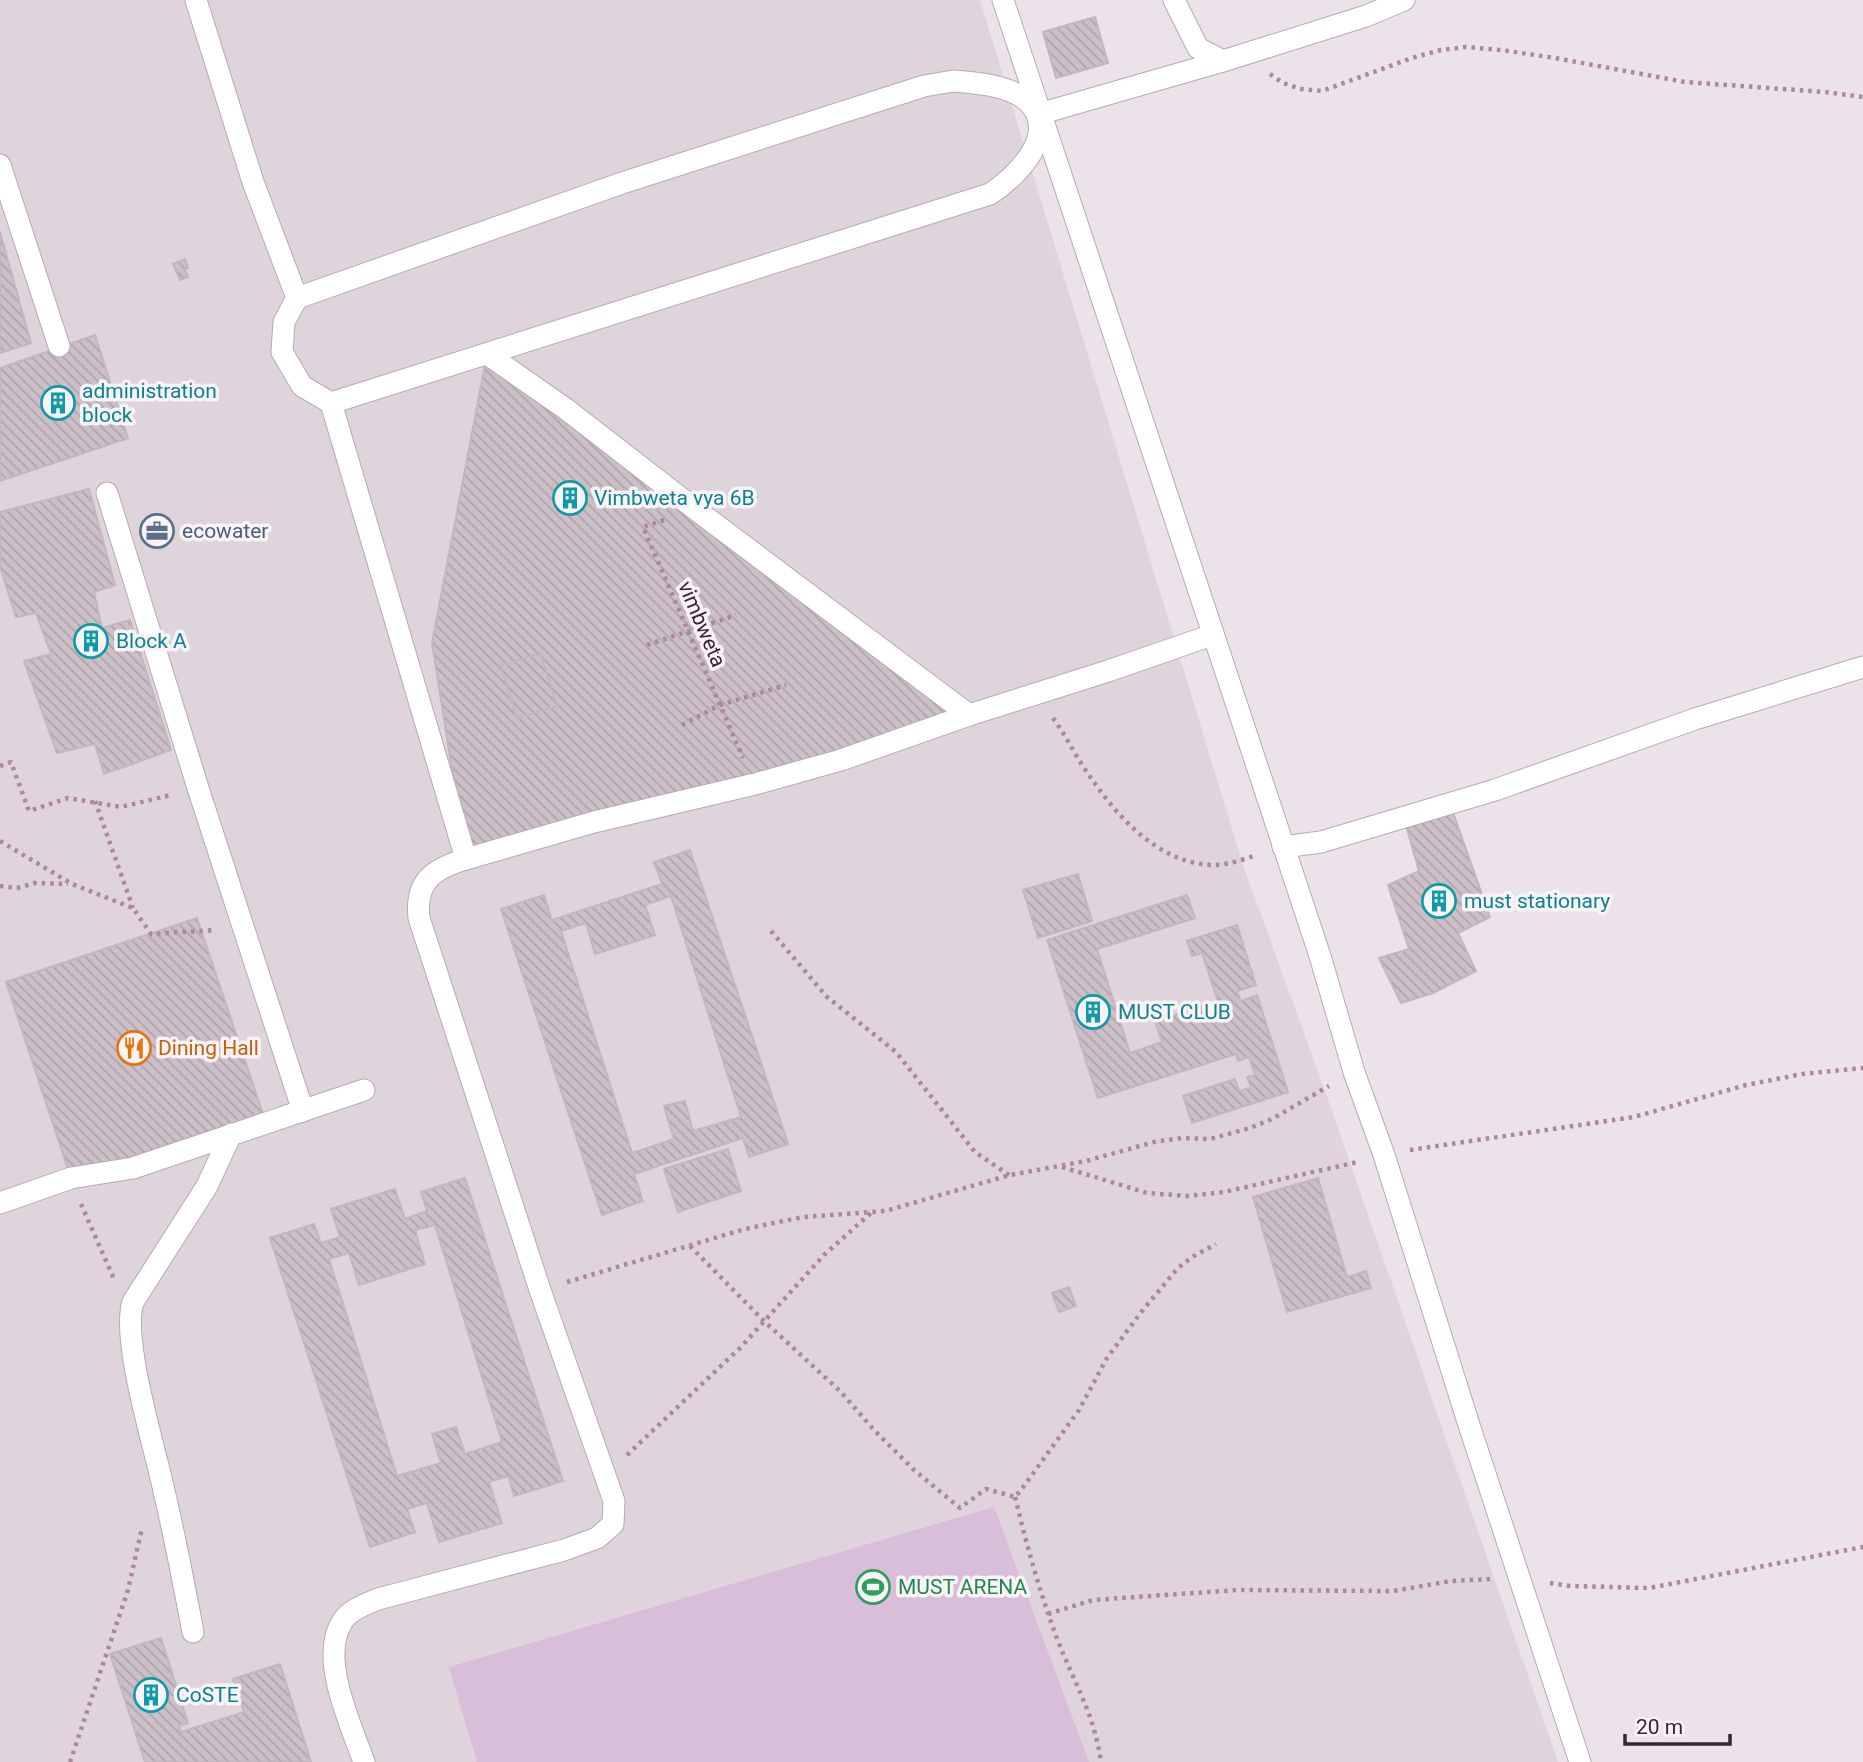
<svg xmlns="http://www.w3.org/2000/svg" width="1863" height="1762" viewBox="0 0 1863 1762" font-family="Roboto,sans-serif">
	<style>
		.built { fill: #dfd4dc }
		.pitch { fill: #d9beda }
		.building { fill: url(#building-back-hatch); stroke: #c4b6c0; stroke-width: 2; fill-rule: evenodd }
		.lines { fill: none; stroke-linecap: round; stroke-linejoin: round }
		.lane-casing { stroke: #b6aab2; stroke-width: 23 }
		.street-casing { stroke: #b6aab2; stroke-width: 23 }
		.path { stroke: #ac879d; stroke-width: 4.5; stroke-dasharray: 3.5 5; stroke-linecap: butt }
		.lane { stroke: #fff; stroke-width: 21 }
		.street { stroke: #fff; stroke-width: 21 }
		.labels { text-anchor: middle; stroke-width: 7; stroke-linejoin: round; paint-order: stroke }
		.culture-label { font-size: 21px; fill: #0d838f; stroke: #f8f3f7; text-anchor: start }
		.service-label { font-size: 21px; fill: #4e5e75; stroke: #f8f3f7; text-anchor: start }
		.street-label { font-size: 21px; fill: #3b2431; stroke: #f8f3f7 }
		.food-label { font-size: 21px; fill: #c56008; stroke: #f8f3f7; text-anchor: start }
		.leisure-label { font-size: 21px; fill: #27864d; stroke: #f8f3f7; text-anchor: start }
	</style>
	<defs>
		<pattern id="building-back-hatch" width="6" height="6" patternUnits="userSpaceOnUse" patternTransform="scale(1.75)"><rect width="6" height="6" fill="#ccbfc8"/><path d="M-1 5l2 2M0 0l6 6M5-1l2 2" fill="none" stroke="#b0a4ac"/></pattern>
	</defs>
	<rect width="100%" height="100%" fill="#ebe3e9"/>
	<polygon class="built" points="0,0 980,0 1243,865 1323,1085 1558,1762 0,1762"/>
	<polygon class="pitch" points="994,1507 1089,1762 477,1762 449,1667"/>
	<g class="building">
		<polygon points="1095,17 1108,63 1056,78 1043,32"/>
		<polygon points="0,232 31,343 0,353"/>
		<polygon points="185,259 188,268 185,270 188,277 180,280 173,264"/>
		<polygon points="95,335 128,438 0,481 0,368"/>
		<polygon points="487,354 969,715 466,859 432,643"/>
		<polygon points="89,489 115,585 94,592 102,628 130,620 171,750 104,774 95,744 57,753 24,661 51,654 36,613 16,617 0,567 0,512"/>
		<polygon points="540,653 557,706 517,718 501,666"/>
		<polygon points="1450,804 1490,917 1458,933 1476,971 1433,993 1401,1003 1379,958 1409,949 1388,885 1419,871 1407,829"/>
		<path d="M690,850l98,294 -39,13 -6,-19 -109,36 9,27 -41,14 -101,-306 43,-14 8,25 110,-36 -8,-22zM671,896l70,221 -48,14 -8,-30 -21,5 10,33 -42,14 -71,-222 25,-8 9,31 60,-19 -10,-30z"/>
		<polygon points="1078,874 1092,921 1038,938 1023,890"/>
		<polygon points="1187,895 1195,918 1097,949 1130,1053 1162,1042 1155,1021 1214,1003 1221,1025 1225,1023 1202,953 1192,956 1187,941 1237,925 1256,985 1237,991 1241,1001 1257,995 1288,1092 1192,1123 1183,1096 1235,1079 1239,1091 1251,1088 1247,1077 1255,1075 1249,1057 1238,1061 1236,1054 1098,1098 1047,940"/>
		<polygon points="197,918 263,1114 71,1178 6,982"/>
		<polygon points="728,1149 741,1191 678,1212 664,1169"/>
		<path d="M465,1178l98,303 -49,15 -6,-20 -19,6 13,41 -63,19 -12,-39 -20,6 8,23 -45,15 -100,-309 44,-14 7,19 19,-6 -9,-28 64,-20 10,30 22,-8 -6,-19zM435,1225l67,217 -37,12 -9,-27 -24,7 9,29 -44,13 -68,-217 20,-6 10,32 66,-21 -10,-34z"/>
		<polygon points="1318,1178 1347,1277 1366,1271 1371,1288 1287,1312 1253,1197"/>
		<polygon points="1069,1287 1076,1306 1059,1312 1052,1293"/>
		<polygon points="161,1638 188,1723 179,1726 181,1732 244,1712 233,1679 280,1664 311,1762 145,1762 110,1654"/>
	</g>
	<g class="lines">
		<g class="lane-casing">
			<g id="lane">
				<polyline points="196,0 253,182 297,298"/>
				<polyline points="1003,0 1320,956 1354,1072 1384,1155 1469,1425 1580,1762"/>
				<path d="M953,81c23,2 55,4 73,19 36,31 -8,76 -36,94l-659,209 -29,-17 -20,-34 2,-30 13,-24 325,-115 302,-97z"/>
				<polyline points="0,165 59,346"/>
				<polyline points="487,354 566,409 695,509 969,715"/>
				<polyline points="331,403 466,859"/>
				<polyline points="107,493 198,788 303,1111"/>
				<polyline points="1283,847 1321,842 1495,790 1695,719 1863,667"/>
				<polyline points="0,1203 71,1178 133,1168 364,1090"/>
				<path d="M193,1632c-9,-47 -18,-95 -29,-141 -9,-43 -43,-151 -31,-189l74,-116 24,-52"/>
				<path d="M364,1762c-13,-37 -45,-104 -22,-140 7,-12 24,-18 36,-23l186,-49 33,-12 16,-14 1,-23 -74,-211 -121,-372c-4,-37 14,-49 47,-59l128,-37 161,-38 86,-24 128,-45 139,-44 104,-36"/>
			</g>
		</g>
		<g class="street-casing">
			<g id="street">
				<polyline points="1174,0 1198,48 1223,61 1366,16 1404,0"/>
				<polyline points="1039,114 1223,61"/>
			</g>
		</g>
		<g class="path">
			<polyline points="1270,74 1283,83 1301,89 1322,91 1412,58 1441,50 1466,47 1501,50 1555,58 1685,82 1825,92 1863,97"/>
			<polyline points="664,520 643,527 743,758"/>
			<polyline points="647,645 736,615"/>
			<path d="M1053,718c14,19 24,41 38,60 28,41 70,87 124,87 13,0 29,-6 42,-10"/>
			<polyline points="682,725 720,705 786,685"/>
			<polyline points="0,766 11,762 29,811 68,798 121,807 171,795"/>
			<polyline points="95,801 133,908"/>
			<polyline points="0,841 72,884 133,908 151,934 214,930"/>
			<polyline points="0,886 17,888 35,883 68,884"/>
			<polyline points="771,931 827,997 896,1052 975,1152 1009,1175"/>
			<polyline points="1410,1150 1634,1117 1746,1085 1802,1074 1863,1068"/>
			<polyline points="1062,1167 1147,1193 1188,1196 1224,1192 1358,1162"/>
			<polyline points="81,1204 114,1279"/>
			<polyline points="690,1246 764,1321 840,1391 874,1430 914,1470 960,1508 986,1489 1015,1497 1021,1490 1079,1410 1107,1358 1142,1311 1178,1268 1192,1257 1216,1244"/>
			<polyline points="567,1282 745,1229 803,1217 885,1211 1010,1175 1086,1161 1154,1142 1182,1138 1210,1139 1250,1128 1272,1119 1329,1086"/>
			<polyline points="627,1455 741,1347 824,1255 872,1212"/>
			<path d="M1015,1497c12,49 25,97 43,144 17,44 36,72 43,121"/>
			<polyline points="1550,1583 1571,1586 1649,1588 1863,1547"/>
			<polyline points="1048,1614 1093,1600 1237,1590 1393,1591 1451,1581 1492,1579"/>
			<polyline points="70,1762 128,1590 142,1528"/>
		</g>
		<use href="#lane" class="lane"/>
		<use href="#street" class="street"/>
	</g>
	<defs>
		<g id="building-ring" transform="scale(1.75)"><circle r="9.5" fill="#f8f3f7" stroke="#0f9aa8" stroke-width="1.5"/><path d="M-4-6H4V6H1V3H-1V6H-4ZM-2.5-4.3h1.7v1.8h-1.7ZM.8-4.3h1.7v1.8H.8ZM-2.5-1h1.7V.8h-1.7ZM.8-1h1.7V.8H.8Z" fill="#0f9aa8"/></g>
		<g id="office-ring" transform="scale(1.75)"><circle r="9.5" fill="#f8f3f7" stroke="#5c6f8a" stroke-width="1.5"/><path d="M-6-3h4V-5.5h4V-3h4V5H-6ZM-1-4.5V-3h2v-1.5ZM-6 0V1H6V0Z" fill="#5c6f8a"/></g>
		<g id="restaurant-ring" transform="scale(1.75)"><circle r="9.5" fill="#f8f3f7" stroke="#e8710a" stroke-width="1.5"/><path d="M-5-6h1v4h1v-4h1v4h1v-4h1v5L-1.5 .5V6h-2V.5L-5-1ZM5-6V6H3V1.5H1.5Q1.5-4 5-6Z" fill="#e8710a"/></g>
		<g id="stadium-ring" transform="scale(1.75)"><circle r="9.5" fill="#f8f3f7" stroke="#2e9e5b" stroke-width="1.5"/><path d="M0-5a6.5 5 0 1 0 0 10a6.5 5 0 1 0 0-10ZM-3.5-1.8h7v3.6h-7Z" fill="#2e9e5b"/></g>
	</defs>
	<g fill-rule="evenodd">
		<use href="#building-ring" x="58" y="403"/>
		<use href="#building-ring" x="570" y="498"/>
		<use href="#office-ring" x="157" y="531"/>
		<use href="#building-ring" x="91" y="641"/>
		<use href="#building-ring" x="1439" y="901"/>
		<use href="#building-ring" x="1093" y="1012"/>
		<use href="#restaurant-ring" x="134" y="1048"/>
		<use href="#stadium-ring" x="873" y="1587"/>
		<use href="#building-ring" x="151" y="1695"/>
	</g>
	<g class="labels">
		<g class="culture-label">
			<text x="82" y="398">administration<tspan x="82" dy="24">block</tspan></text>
			<text x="594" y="505">Vimbweta vya 6B</text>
			<text x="116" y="648">Block A</text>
			<text x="1464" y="908">must stationary</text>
			<text x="1118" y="1019">MUST CLUB</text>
			<text x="176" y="1702">CoSTE</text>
		</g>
		<g class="service-label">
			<text x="182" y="538">ecowater</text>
		</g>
		<g class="street-label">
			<text transform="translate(702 624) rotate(67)" y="7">vimbweta</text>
		</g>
		<g class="food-label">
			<text x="158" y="1055">Dining Hall</text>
		</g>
		<g class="leisure-label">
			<text x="898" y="1594">MUST ARENA</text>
		</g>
	</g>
	<path d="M1625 1734v10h105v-10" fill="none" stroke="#3b2431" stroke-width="3.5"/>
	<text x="1636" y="1734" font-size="21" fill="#3b2431" stroke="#f8f3f7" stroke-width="5" paint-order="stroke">20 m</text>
</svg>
